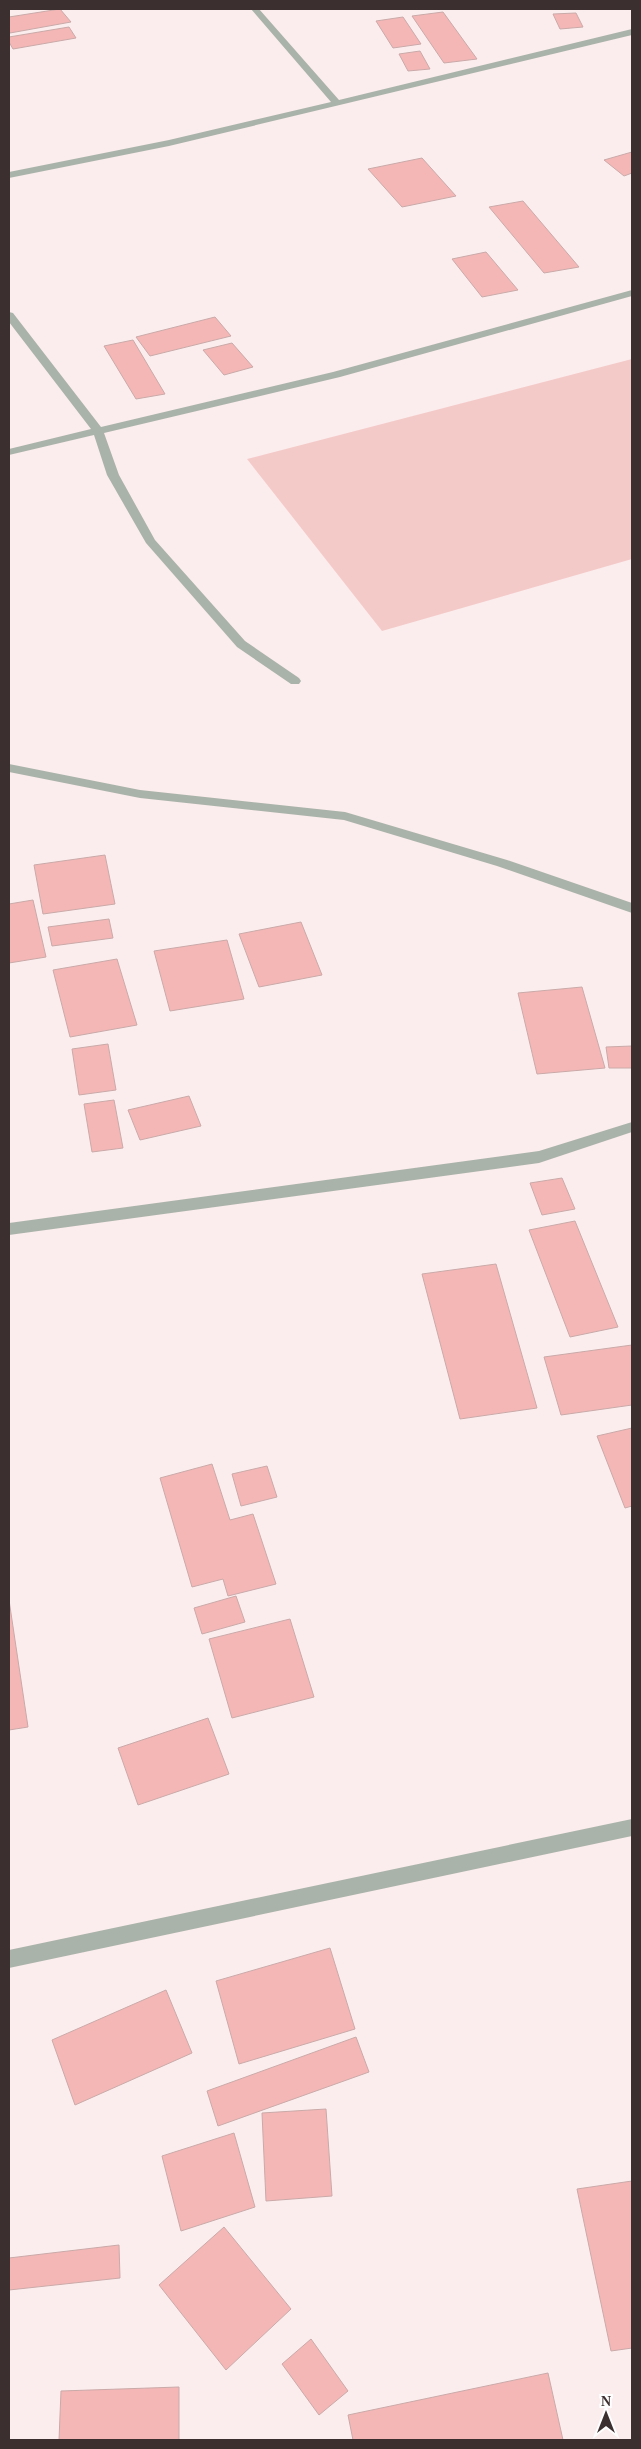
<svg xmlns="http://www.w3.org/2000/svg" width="641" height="2449" viewBox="0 0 641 2449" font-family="'Times New Roman',serif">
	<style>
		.green { fill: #f4cac9 }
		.building { fill: #f5b7b6; stroke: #caaaa9 }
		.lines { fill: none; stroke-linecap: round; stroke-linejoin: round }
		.minor { fill: #aab3a9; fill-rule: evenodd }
	</style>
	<rect width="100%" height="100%" fill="#fbeded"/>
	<polygon class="green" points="632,359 632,559 382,631 247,459"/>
	<g class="building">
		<polygon points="60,9 71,22 10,33 9,31 9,17"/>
		<polygon points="443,12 477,59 444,63 412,16"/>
		<polygon points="576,13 583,27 560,29 553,14"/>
		<polygon points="403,17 421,44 393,48 376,21"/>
		<polygon points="69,27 76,38 13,49 9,42 9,37"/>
		<polygon points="420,51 430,69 408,71 399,54"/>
		<polygon points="632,152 632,173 624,176 604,160"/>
		<polygon points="422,158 456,196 402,207 368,169"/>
		<polygon points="523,201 579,267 544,273 489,207"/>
		<polygon points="486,252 518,290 482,297 452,259"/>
		<polygon points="215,317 231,336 150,356 136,337"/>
		<polygon points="133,340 165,394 136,399 104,346"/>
		<polygon points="232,343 253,367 224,375 203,350"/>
		<polygon points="105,855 115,904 43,914 34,865"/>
		<polygon points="33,900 46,957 9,963 9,904"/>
		<polygon points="109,919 113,938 52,946 48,927"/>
		<polygon points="301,922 322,975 259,987 239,934"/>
		<polygon points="227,940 244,999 170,1011 154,951"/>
		<polygon points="117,959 137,1025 70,1037 53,970"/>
		<polygon points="582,987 605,1068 537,1074 518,993"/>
		<polygon points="108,1044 116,1090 79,1095 72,1049"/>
		<polygon points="632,1046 632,1068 609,1068 606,1047"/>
		<polygon points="189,1096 201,1126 140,1140 128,1110"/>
		<polygon points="114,1100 123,1148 92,1152 84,1104"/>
		<polygon points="562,1178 575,1209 542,1215 530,1183"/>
		<polygon points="575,1221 618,1327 570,1337 529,1230"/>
		<polygon points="496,1264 537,1408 460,1419 422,1274"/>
		<polygon points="632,1345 632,1405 561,1415 544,1357"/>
		<polygon points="632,1428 632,1506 625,1508 597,1436"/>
		<polygon points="212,1464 230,1520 253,1514 276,1584 228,1596 223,1579 192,1587 160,1478"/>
		<polygon points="267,1466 277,1497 241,1506 232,1474"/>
		<polygon points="236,1596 245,1622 202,1634 194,1608"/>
		<polygon points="9,1600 28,1727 9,1730"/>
		<polygon points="290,1619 314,1697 232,1718 209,1639"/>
		<polygon points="208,1718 229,1774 138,1805 118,1748"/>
		<polygon points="330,1948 355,2029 239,2064 216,1981"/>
		<polygon points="166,1990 192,2053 75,2105 52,2040"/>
		<polygon points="356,2037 369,2072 218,2126 207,2091"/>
		<polygon points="326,2109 332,2196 266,2201 262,2113"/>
		<polygon points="234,2133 255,2207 181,2231 162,2156"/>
		<polygon points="632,2181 632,2348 611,2351 577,2189"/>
		<polygon points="224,2227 291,2309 226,2370 159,2285"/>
		<polygon points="119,2245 120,2278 9,2290 9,2258"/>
		<polygon points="311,2339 348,2391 319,2415 282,2364"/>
		<polygon points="548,2373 563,2440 353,2440 348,2415"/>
		<polygon points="179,2387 179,2440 59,2440 61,2391"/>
	</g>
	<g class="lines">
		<g class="minor">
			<polygon points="251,9 259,9 339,100 632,29 632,35 169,146 9,178 9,172 169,140 331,102"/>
			<polygon points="632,290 632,296 340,377 104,433 119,475 155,540 245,641 299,678 301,681 299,684 291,684 237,647 146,543 107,475 94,435 9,455 9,449 91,429 9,322 9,312 13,313 101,427 333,372"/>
			<polygon points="9,764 140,790 345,812 507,860 632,903 632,913 497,866 344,820 140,798 9,772"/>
			<polygon points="632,1122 632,1132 539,1163 9,1235 9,1223 539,1151"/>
			<polygon points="632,1819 632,1836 9,1968 9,1950"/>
		</g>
	</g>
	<rect width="641" height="2449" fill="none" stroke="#3c2f2f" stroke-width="20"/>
	<g transform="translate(606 2414)" stroke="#fefefe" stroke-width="4" paint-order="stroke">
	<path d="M0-4L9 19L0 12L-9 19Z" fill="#3c2f2f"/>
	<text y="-8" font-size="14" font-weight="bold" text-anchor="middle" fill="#3c2f2f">N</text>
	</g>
</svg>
